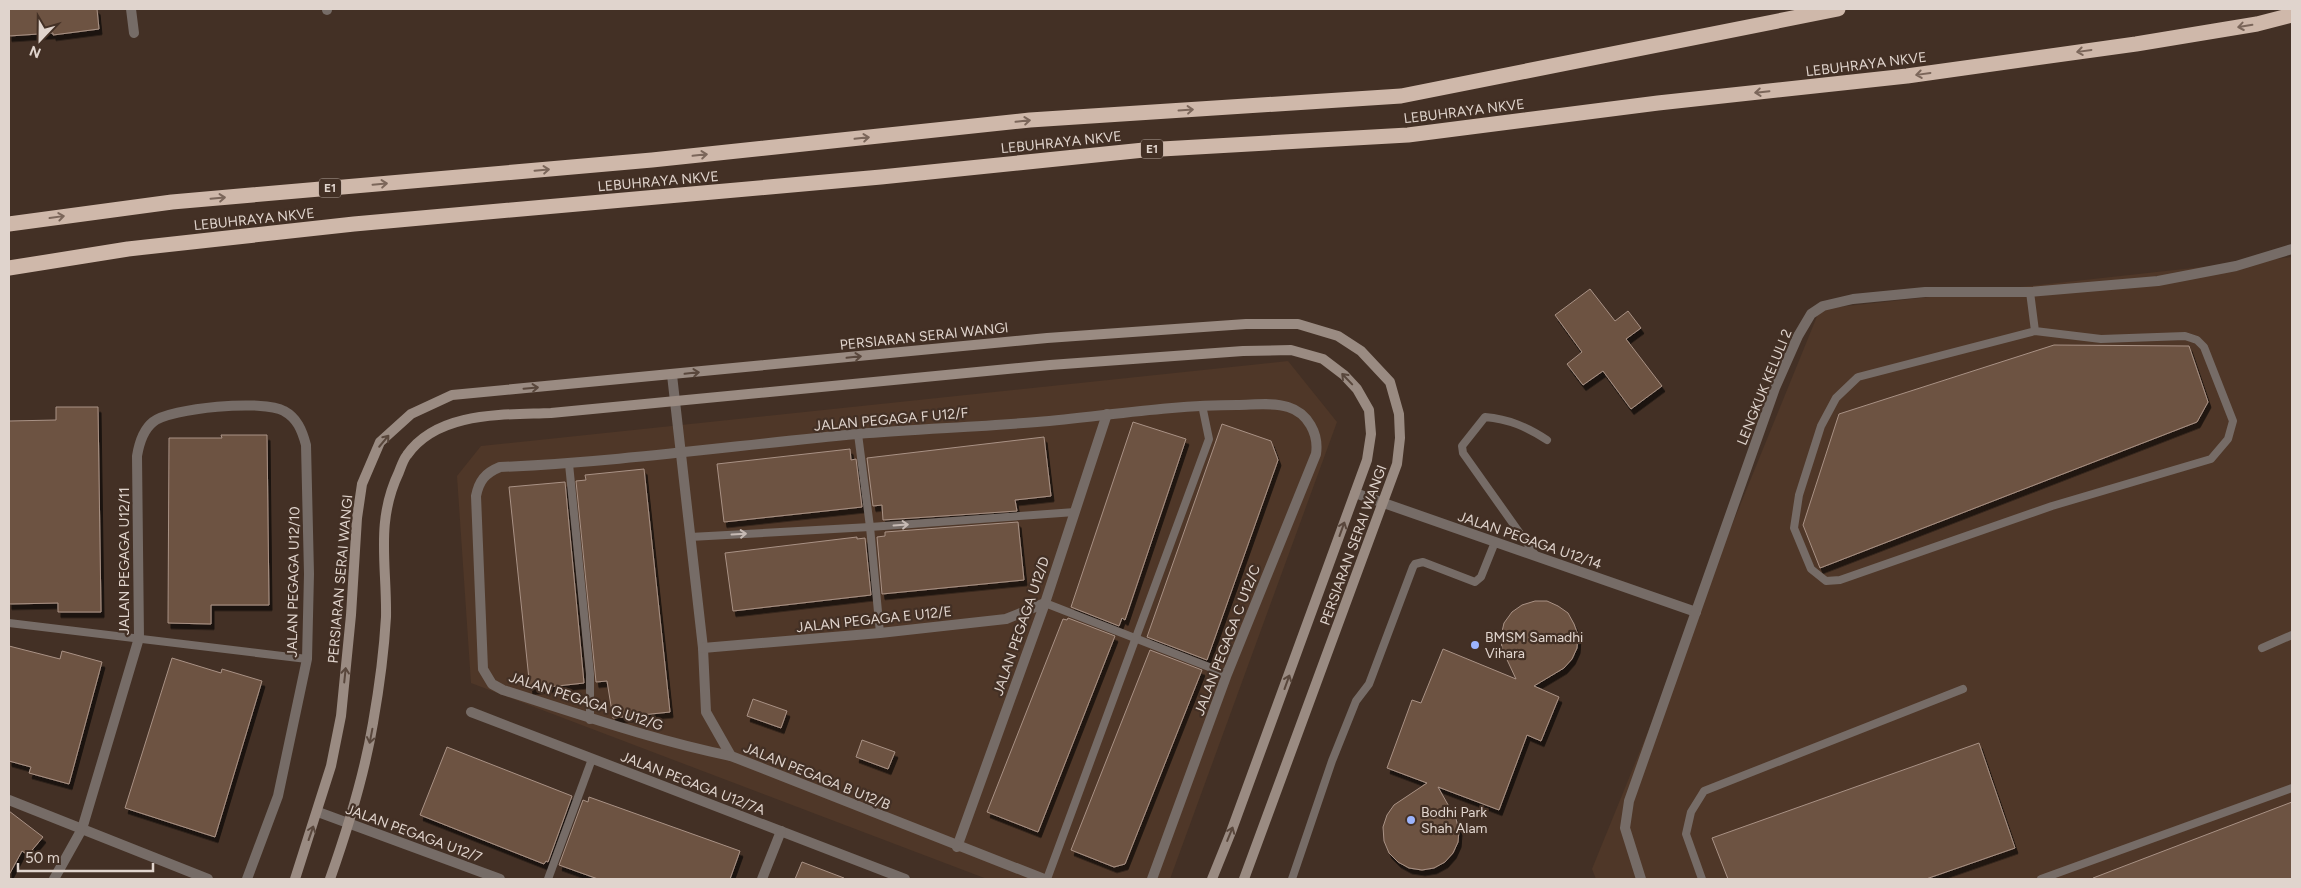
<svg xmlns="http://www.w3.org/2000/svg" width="2301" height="888" viewBox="0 0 2301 888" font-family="Figtree,sans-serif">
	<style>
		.built { fill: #4f3728 }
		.building { fill: #6d5242; stroke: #a99285; filter: url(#shadow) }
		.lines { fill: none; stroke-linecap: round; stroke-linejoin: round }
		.lane { stroke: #766c67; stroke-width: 8 }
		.street { stroke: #766c67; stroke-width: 10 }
		.secondary { stroke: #9a8b82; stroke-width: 10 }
		.highway { stroke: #cfb8aa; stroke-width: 15 }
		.oneway { stroke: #7b665a }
		.oneway2 { stroke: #59473c }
		.oneway3 { stroke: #c6bab4 }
		.poi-dot { fill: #9cb4fd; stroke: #433025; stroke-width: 2 }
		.labels { text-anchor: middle; stroke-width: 4.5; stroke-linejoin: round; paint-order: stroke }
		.shield { fill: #433025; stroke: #b1a39b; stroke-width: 1 }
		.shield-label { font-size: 12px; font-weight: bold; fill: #e0d4cd }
		.street-label { font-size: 14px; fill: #e0d4cd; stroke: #433025 }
		.poi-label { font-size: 14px; fill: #e0d4cd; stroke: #433025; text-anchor: start }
	</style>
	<defs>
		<filter id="shadow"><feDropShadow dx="3" dy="5.5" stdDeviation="0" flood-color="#0009"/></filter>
	</defs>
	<rect width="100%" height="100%" fill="#433025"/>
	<g class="built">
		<polygon points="2292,257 2292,879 1596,879 1592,869 1820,309"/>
		<polygon points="1288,361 1337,422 1170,879 987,879 471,683 457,476 481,446"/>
	</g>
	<g class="building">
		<polygon points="9,9 97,9 99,29 53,35 53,33 9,36"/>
		<polygon points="1590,289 1615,321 1628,311 1641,328 1626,339 1662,386 1631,409 1603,371 1583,385 1567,364 1582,352 1555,315"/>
		<polygon points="2054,345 2189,346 2208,402 2197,422 1820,568 1803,525 1839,414"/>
		<polygon points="56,407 98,407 101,612 58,612 58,603 9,604 9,421 56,420"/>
		<polygon points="1133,422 1186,439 1125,620 1122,618 1119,626 1071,607"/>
		<polygon points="1222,424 1271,441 1278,460 1207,660 1147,637"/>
		<polygon points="221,435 267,435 269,605 211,605 211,624 168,623 169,438 222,438"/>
		<polygon points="1044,437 1051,496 1015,500 1017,511 883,520 882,505 873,506 867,458"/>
		<polygon points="850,449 851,460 856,459 862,507 724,522 717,464"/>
		<polygon points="644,469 670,712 613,718 607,681 596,682 576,481 586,480 585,475"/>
		<polygon points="565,482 584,683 530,689 509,487"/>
		<polygon points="1018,522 1024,580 882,594 877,537 885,536 885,532"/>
		<polygon points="857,537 857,539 865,538 871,595 733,611 725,553"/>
		<polygon points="1535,601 1547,601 1558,606 1568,613 1574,624 1578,635 1577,648 1572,659 1564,668 1534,686 1559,697 1541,741 1527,735 1499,810 1438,787 1456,819 1459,830 1458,842 1453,853 1445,862 1434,868 1422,870 1409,868 1398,862 1389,853 1384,841 1383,827 1387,815 1394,805 1427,783 1387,768 1412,700 1421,703 1443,649 1516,679 1502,649 1501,636 1504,623 1512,612 1522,605"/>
		<polygon points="1068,618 1115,636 1038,832 987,812 1063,619 1067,620"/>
		<polygon points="9,646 60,659 62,651 102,662 69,784 29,773 31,767 9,761"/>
		<polygon points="1150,650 1202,670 1125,864 1114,867 1071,850"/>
		<polygon points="172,658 221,673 222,669 262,681 215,837 125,808"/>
		<polygon points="753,699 787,711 781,728 747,716"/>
		<polygon points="862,740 895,752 888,769 856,757"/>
		<polygon points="1979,743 2015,848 1926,879 1728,879 1712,838"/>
		<polygon points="447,747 572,796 548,862 546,861 544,864 420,815"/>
		<polygon points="589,797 740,851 730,879 598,879 559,865 583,800 588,802"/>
		<polygon points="2292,802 2292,879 2094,879 2093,878"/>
		<polygon points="9,811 43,837 28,855 22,851 9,875"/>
		<polygon points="802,862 844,878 844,879 795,879"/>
	</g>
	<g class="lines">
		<g class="lane">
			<polyline points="2030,292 2035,331 2101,339 2185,336 2197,340 2204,347 2233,421 2228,439 2211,459 2052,506 1840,580 1826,581 1811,569 1794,528 1799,495 1821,426 1836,398 1858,377 2035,331"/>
			<polyline points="858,434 870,527 880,633"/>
			<polyline points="569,464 590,674 590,720"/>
			<polyline points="690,537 870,527 1075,512"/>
			<path d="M1536,556l-73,-103 -1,-7 23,-29c24,2 42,10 62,23"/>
			<polyline points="1045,603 1227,674"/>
			<polyline points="9,623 307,659"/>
			<polyline points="2262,648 2292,635"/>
			<polyline points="548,879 592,759"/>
			<polyline points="1047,879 1209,439 1202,405"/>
			<polyline points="1292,879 1332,761 1356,701 1369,684 1413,567 1415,564 1423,562 1475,582 1481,577 1495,542"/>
			<polyline points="1702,879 1686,834 1691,812 1704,791 1963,689"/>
			<polyline points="2041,879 2292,788"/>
		</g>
		<g class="street">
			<polyline points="131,9 134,33"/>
			<polyline points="327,9 327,10"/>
			<polyline points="672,375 703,648 706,712 731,756"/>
			<polyline points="1355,493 1696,612"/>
			<polyline points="703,648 880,633 1006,619 1045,603"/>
			<polyline points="471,712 905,879"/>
			<polyline points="9,800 208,879"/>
			<polyline points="318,812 500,879"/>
			<polyline points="957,847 1045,603 1107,414"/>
			<path d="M54,879l28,-50 57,-191 -2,-182c2,-12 6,-26 16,-34 17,-14 111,-23 131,-11 13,7 18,19 22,34l3,129 -2,85 -29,137 -31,83"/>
			<polyline points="762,879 781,831"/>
			<path d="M1044,879l-313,-123c-78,-16 -152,-42 -228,-66l-11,-6 -9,-15 -7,-173c3,-15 9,-23 24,-29 119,-5 238,-22 357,-33 60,-5 120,-7 180,-12 68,-6 132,-17 200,-17 16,0 36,-3 51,2 20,6 31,27 28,47l-89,220 -75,205"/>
			<polyline points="1641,879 1625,828 1629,801 1775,388 1798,336 1811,314 1823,306 1853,299 1925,292 2030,292 2158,281 2236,266 2292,249"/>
		</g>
		<g class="secondary">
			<polyline points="295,879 331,766 341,716 351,615 357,518 362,484 380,442 411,414 452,395 1047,338 1246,324 1298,324 1338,336 1361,351 1390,382 1399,414 1400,438 1397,464 1244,879"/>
			<path d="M330,879c18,-51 34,-102 43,-156 6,-34 11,-71 13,-106 1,-52 -11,-95 13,-145 2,-5 4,-12 8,-17 31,-44 96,-40 144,-42l499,-48 193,-14 48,-1 32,9 21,16 13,14 12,21 2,24 -4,26 -136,372 -19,47"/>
		</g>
		<g class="highway">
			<polyline points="9,224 172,202 652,160 1030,120 1401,96 1838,9"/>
			<polyline points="9,268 128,249 354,224 881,177 1144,150 1408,135 1658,103 1907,76 2136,44 2257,24 2292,15"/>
		</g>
	</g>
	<defs><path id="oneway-shaft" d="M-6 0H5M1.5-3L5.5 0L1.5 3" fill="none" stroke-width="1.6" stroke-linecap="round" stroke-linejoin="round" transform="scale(1.25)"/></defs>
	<g class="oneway">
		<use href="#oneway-shaft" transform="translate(2245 26) rotate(171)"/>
		<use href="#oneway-shaft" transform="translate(2084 51) rotate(172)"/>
		<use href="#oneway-shaft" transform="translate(1923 74) rotate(172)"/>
		<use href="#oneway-shaft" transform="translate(1762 92) rotate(174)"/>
		<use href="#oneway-shaft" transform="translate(1186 110) rotate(-4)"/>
		<use href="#oneway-shaft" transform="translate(1023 121) rotate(-6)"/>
		<use href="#oneway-shaft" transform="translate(862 138) rotate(-6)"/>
		<use href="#oneway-shaft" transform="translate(700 155) rotate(-6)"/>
		<use href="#oneway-shaft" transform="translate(542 170) rotate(-5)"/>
		<use href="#oneway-shaft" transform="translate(380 184) rotate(-5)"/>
		<use href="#oneway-shaft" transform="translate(218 198) rotate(-5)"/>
		<use href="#oneway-shaft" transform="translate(57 217) rotate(-8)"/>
	</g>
	<g class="oneway2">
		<use href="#oneway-shaft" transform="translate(854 357) rotate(-6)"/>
		<use href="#oneway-shaft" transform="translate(692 373) rotate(-6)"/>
		<use href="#oneway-shaft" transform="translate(1347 379) rotate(-134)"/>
		<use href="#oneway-shaft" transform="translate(531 388) rotate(-5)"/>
		<use href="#oneway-shaft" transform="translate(384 441) rotate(-50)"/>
		<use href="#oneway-shaft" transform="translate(1342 529) rotate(-70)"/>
		<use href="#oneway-shaft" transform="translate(345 675) rotate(-84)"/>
		<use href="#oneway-shaft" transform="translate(1287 682) rotate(-70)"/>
		<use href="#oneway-shaft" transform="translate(371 736) rotate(101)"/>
		<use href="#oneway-shaft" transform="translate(311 833) rotate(-71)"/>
		<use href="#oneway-shaft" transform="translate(1230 834) rotate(-68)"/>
	</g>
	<g class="oneway3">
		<use href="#oneway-shaft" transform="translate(901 525) rotate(-4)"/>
		<use href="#oneway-shaft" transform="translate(739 534) rotate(-3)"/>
	</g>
	<g class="poi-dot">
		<circle cx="1475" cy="645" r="5"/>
		<circle cx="1411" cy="820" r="5"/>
	</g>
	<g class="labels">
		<g class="shield">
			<rect x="1141" y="139.5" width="22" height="19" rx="4"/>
			<rect x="319" y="178.5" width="22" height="19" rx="4"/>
		</g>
		<g class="shield-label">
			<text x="1152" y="153">E1</text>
			<text x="330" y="192">E1</text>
		</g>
		<g class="street-label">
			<text transform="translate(1866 64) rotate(-7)" y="5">LEBUHRAYA NKVE</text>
			<text transform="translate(1464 111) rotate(-7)" y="5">LEBUHRAYA NKVE</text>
			<text transform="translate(1061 142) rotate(-6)" y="5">LEBUHRAYA NKVE</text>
			<text transform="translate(658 181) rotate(-5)" y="5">LEBUHRAYA NKVE</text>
			<text transform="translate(254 219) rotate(-6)" y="5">LEBUHRAYA NKVE</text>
			<text transform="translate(924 336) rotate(-6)" y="5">PERSIARAN SERAI WANGI</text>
			<text transform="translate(1764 387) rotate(-68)" y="5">LENGKUK KELULI 2</text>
			<text transform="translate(891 419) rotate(-5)" y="5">JALAN PEGAGA F U12/F</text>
			<text transform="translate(1530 540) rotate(19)" y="5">JALAN PEGAGA U12/14</text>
			<text transform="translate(1353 545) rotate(-70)" y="5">PERSIARAN SERAI WANGI</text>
			<text transform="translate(124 561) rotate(-90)" y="5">JALAN PEGAGA U12/11</text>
			<text transform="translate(340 579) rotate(-85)" y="5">PERSIARAN SERAI WANGI</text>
			<text transform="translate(293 582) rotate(-89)" y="5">JALAN PEGAGA U12/10</text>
			<text transform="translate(874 619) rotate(-6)" y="5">JALAN PEGAGA E U12/E</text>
			<text transform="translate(1021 626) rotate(-71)" y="5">JALAN PEGAGA U12/D</text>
			<text transform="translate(1227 640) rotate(-69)" y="5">JALAN PEGAGA C U12/C</text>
			<text transform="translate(586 701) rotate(18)" y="5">JALAN PEGAGA G U12/G</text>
			<text transform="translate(817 776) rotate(22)" y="5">JALAN PEGAGA B U12/B</text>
			<text transform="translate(693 783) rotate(21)" y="5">JALAN PEGAGA U12/7A</text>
			<text transform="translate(414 833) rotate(20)" y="5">JALAN PEGAGA U12/7</text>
		</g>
		<g class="poi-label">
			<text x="1485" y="642">BMSM Samadhi<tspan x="1485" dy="16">Vihara</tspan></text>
			<text x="1421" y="817">Bodhi Park<tspan x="1421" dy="16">Shah Alam</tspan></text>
		</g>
	</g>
	<rect width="2301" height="888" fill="none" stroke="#e0d4cd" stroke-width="20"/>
	<g transform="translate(40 40) rotate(202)" stroke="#433025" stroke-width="4" paint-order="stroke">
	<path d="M0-4L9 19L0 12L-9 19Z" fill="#e0d4cd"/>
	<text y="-8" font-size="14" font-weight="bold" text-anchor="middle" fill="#e0d4cd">N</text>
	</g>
	<path d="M18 863v8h135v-8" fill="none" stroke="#e0d4cd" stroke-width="2.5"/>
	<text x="25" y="863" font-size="15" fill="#e0d4cd" stroke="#433025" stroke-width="4" paint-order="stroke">50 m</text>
</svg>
